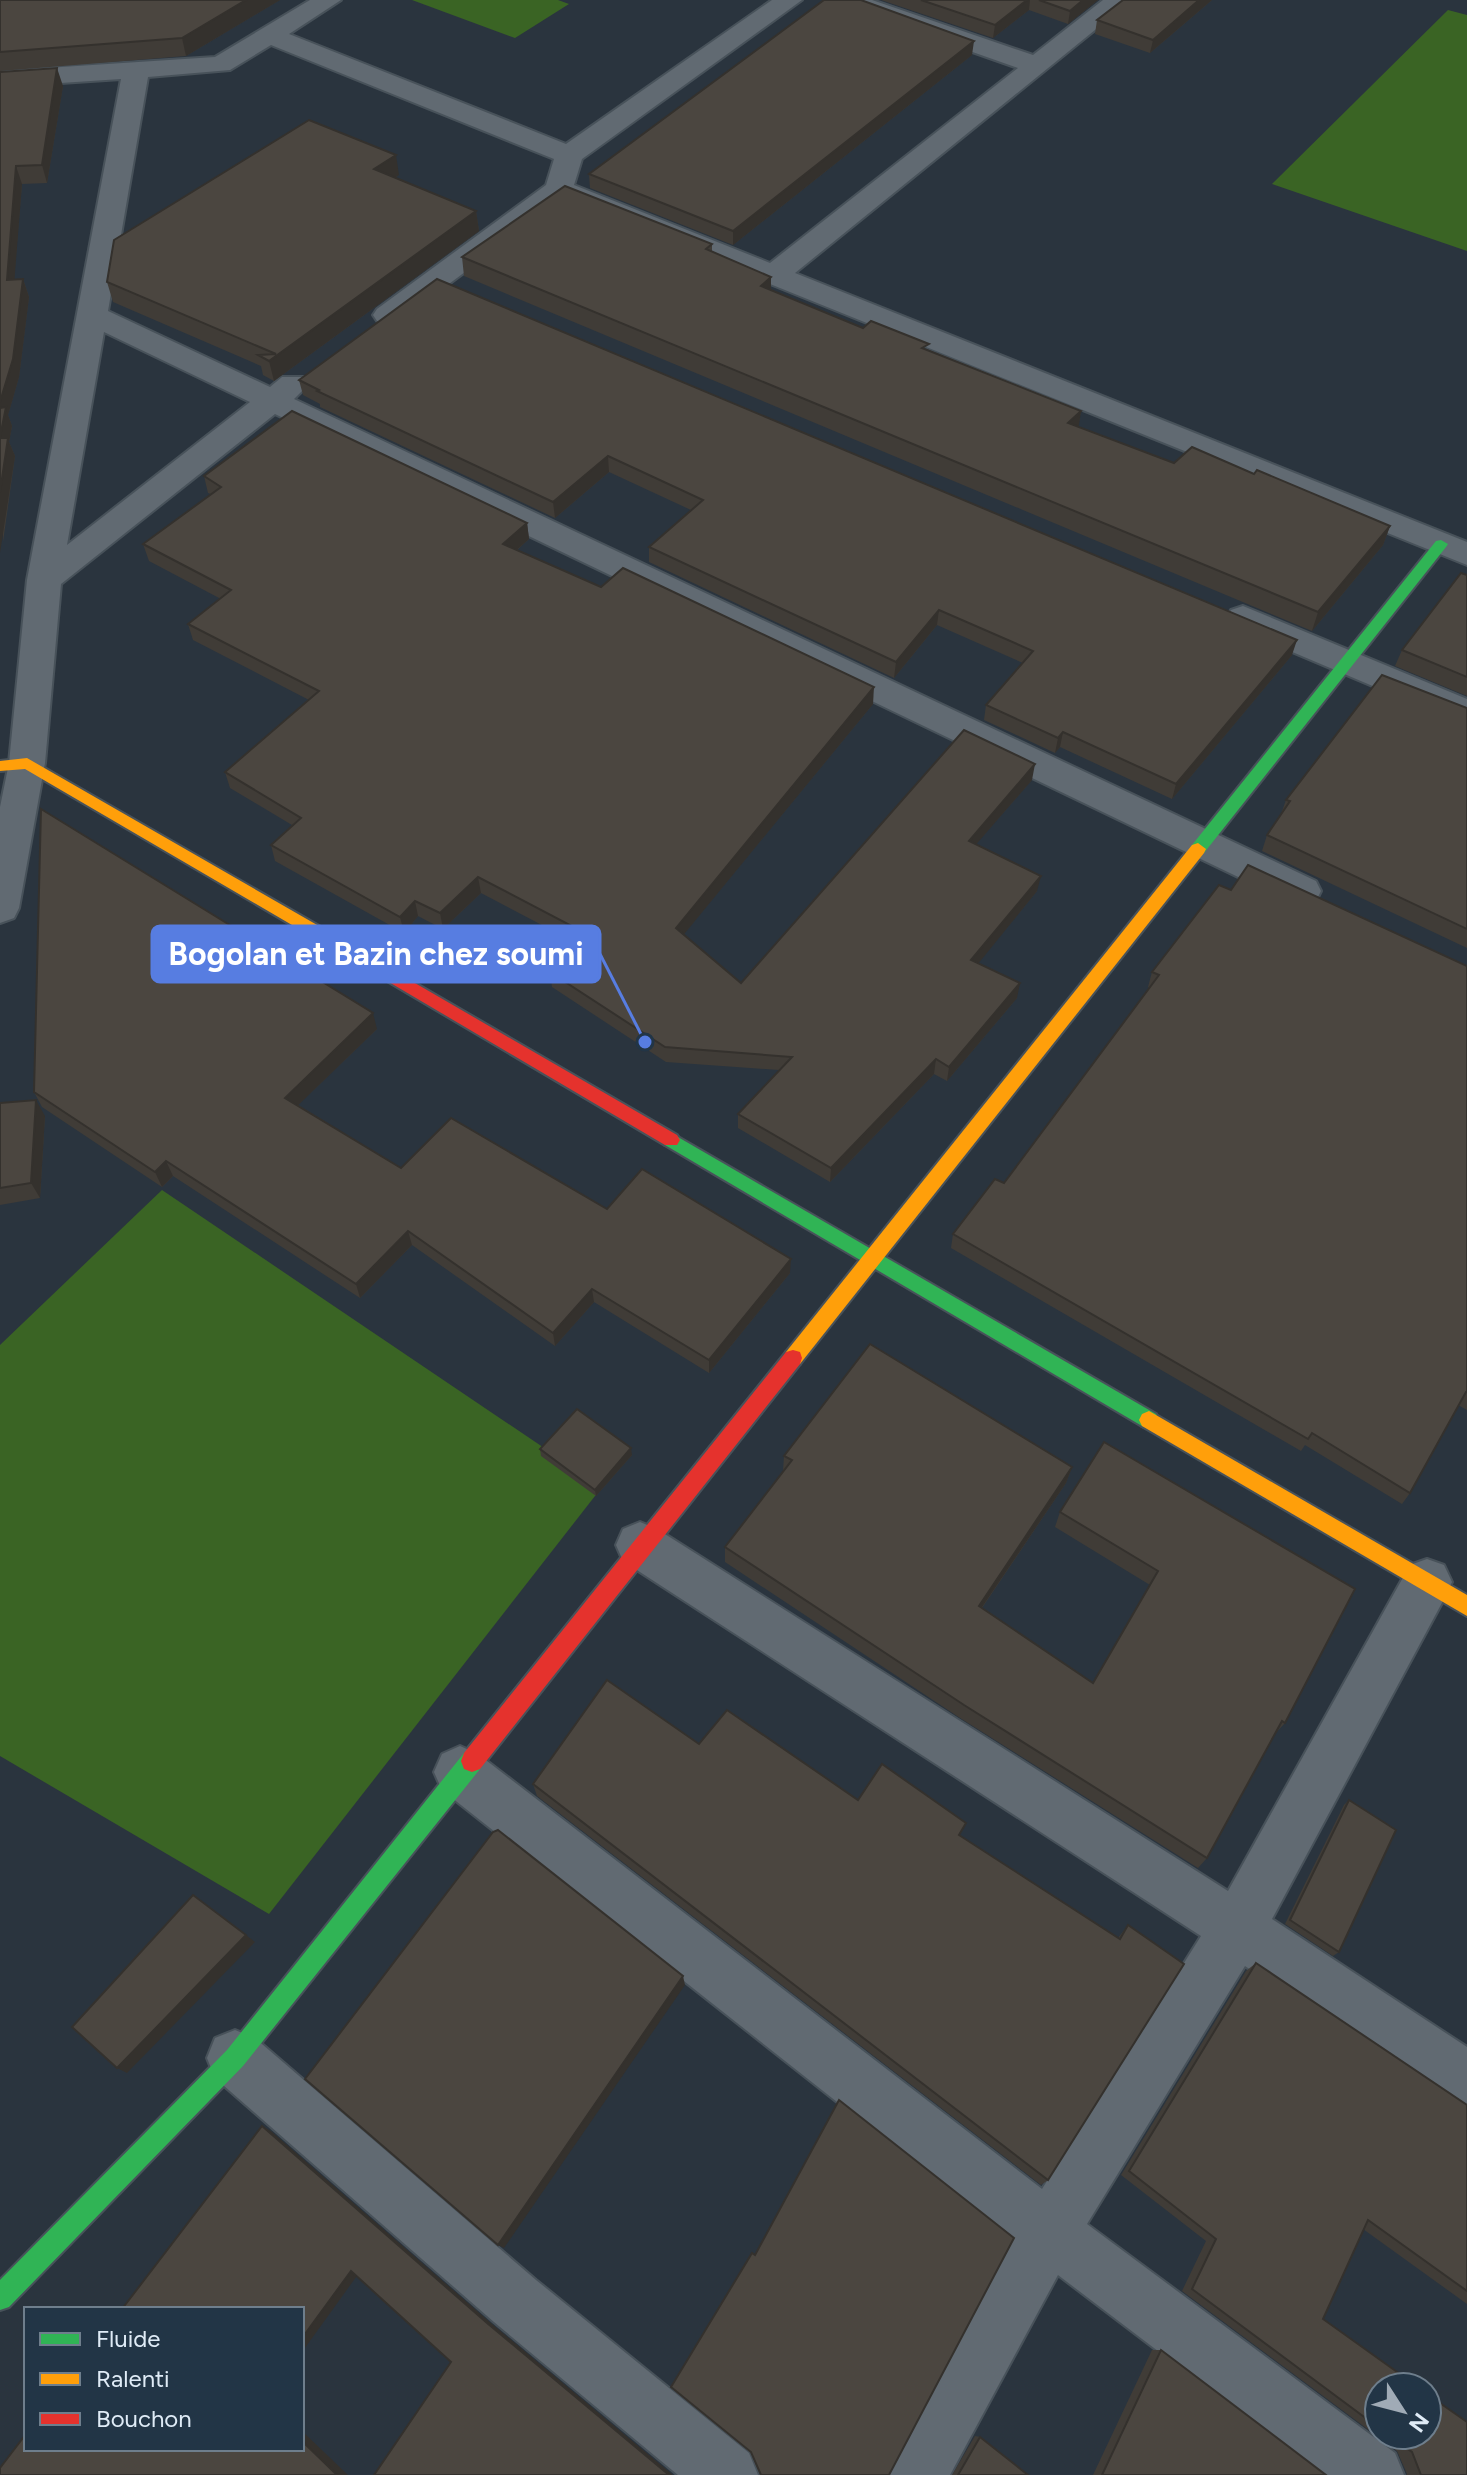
<svg xmlns="http://www.w3.org/2000/svg" width="1467" height="2475" viewBox="0 0 1467 2475" font-family="Figtree,sans-serif">
	<style>
		.green { fill: #3a6424 }
		.lines { fill: none; stroke-linecap: round; stroke-linejoin: round }
		.street-casing { stroke: #48525a; stroke-width: 4 }
		.fast-casing { stroke: #48525a; stroke-width: 4 }
		.slow-casing { stroke: #48525a; stroke-width: 4 }
		.jam-casing { stroke: #48525a; stroke-width: 4 }
		.street { fill: #616a72; fill-rule: evenodd }
		.fast { fill: #30b455; fill-rule: evenodd }
		.slow { fill: #ff9f0a; fill-rule: evenodd }
		.jam { fill: #e5322d; fill-rule: evenodd }
		.wall { fill: #403c37 }
		.shaded-wall { fill: #34312d }
		.building { fill: #4b4640; stroke: #34312d; stroke-width: 2 }
		.leader { fill: none; stroke: #577de1; stroke-width: 3 }
		.callout-dot { fill: #577de1; stroke: #223546; stroke-width: 3 }
		.callout { fill: #577de1; stroke: #577de1; stroke-width: 3 }
		.callout-label { font-size: 32px; text-anchor: middle; font-weight: bold; fill: #fff }
	</style>
	<rect width="100%" height="100%" fill="#2a343e"/>
	<g class="green">
		<polygon points="412,0 558,0 569,4 515,38"/>
		<polygon points="1448,10 1467,15 1467,251 1272,184"/>
		<polygon points="162,1190 602,1487 269,1914 0,1756 0,1345"/>
	</g>
	<g class="lines">
		<g class="street-casing">
			<g id="street">
				<path d="M310,0h31l-52,34 277,110 206,-144h30l-220,159 -8,26 196,78 248,-195 -179,-63 -4,-5h37l161,55 70,-55h29l-337,273 672,269v23l-905,-365 -163,121h-22l-4,-6 4,-6 169,-124 8,-26 -283,-114 -41,25 -82,7 -40,234 162,76 12,-10h22l5,7 -15,15 1022,482 5,10 -5,10 -14,4 -14,-4 -1013,-487 -214,170 -16,179 -26,145 -5,10 -14,5v-116l9,-44 18,-183 94,-501 -121,8v-16l215,-14zM104,332l146,70 -183,143z"/>
				<polygon points="1243,606 1467,699 1467,726 1231,626 1226,618 1231,610"/>
				<polygon points="640,1522 657,1529 1228,1891 1410,1565 1427,1559 1444,1565 1452,1582 1444,1599 1272,1919 1467,2047 1467,2108 1447,2100 1245,1966 1087,2224 1395,2453 1404,2475 1321,2475 1058,2275 950,2475 885,2475 1012,2240 442,1790 434,1772 442,1754 460,1746 478,1754 1042,2189 1201,1936 623,1561 616,1545 623,1529"/>
				<polygon points="235,2030 255,2038 536,2280 749,2453 758,2475 678,2475 494,2322 215,2078 207,2058 215,2038"/>
			</g>
		</g>
		<g class="fast-casing">
			<g id="fast">
				<polygon points="1441,540 1448,544 1446,547 1204,853 1192,853 1190,849 1192,845 1436,541"/>
				<polygon points="671,1133 1156,1414 1159,1420 1156,1426 1149,1429 1142,1426 665,1145 662,1140 665,1135"/>
				<polygon points="472,1750 480,1753 483,1761 480,1769 243,2066 9,2307 0,2310 0,2280 227,2050 464,1753"/>
			</g>
		</g>
		<g class="slow-casing">
			<g id="slow">
				<polygon points="27,758 345,941 347,945 345,949 333,949 25,769 0,771 0,761"/>
				<polygon points="1198,843 1206,849 1204,853 800,1364 793,1366 786,1364 784,1358 786,1352 1192,845"/>
				<polygon points="1149,1411 1467,1595 1467,1616 1142,1426 1139,1420 1142,1414"/>
			</g>
		</g>
		<g class="jam-casing">
			<g id="jam">
				<polygon points="339,939 677,1135 680,1140 677,1145 665,1145 333,949 331,945"/>
				<polygon points="793,1350 800,1352 802,1358 800,1364 480,1769 472,1772 464,1769 461,1761 464,1753 786,1352"/>
			</g>
		</g>
		<use href="#street" class="street"/>
		<use href="#fast" class="fast"/>
		<use href="#slow" class="slow"/>
		<use href="#jam" class="jam"/>
	</g>
	<g class="wall">
		<polygon points="0,0 280,0 186,56 0,71"/>
		<polygon points="881,0 1098,0 1068,24 1029,10 993,38"/>
		<polygon points="1212,0 1150,53 1095,34 1097,20"/>
		<polygon points="972,55 733,245 590,188 589,174"/>
		<polygon points="0,72 63,86 47,183 22,184 14,279 23,279 29,297 19,377 8,415 12,426 9,442 15,456 3,542"/>
		<polygon points="399,175 395,178 476,211 479,231 274,381 263,375 261,366 113,302 107,282"/>
		<polygon points="712,244 712,251 771,290 863,328 928,351 1081,411 1078,427 1174,463 1254,474 1390,526 1383,545 1312,631 464,276 462,257"/>
		<polygon points="437,279 1292,655 1172,799 1060,747 1055,753 984,720 986,705 1023,663 937,625 894,678 649,562 649,547 691,510 609,472 555,518 320,407 320,404 303,395 299,380"/>
		<polygon points="204,476 527,523 529,539 517,550 873,704 683,935 741,983 1032,780 976,844 1037,891 978,963 1017,998 947,1081 934,1074 830,1182 738,1128 738,1114 779,1070 666,1062 552,987 550,972 578,944 481,893 443,929 418,916 404,933 275,861 271,845 292,825 230,788 225,772 309,700 193,640 188,624 221,599 149,561 143,544 211,494 208,493"/>
		<polygon points="1467,575 1467,696 1395,666 1402,650"/>
		<polygon points="1467,708 1467,948 1262,851 1267,835 1281,814 1286,800"/>
		<polygon points="1231,890 1467,966 1467,1410 1458,1405 1410,1493 1402,1504 1305,1445 1301,1451 951,1248 953,1234 1004,1183 1150,988 1148,987 1152,972"/>
		<polygon points="377,1029 298,1105 401,1168 607,1209 790,1273 709,1373 594,1302 555,1346 412,1245 360,1298 173,1176 162,1187 42,1107 34,1092"/>
		<polygon points="0,1103 45,1116 40,1198 0,1205"/>
		<polygon points="1104,1442 1285,1723 1274,1735 1207,1858 1198,1868 960,1718 725,1562 725,1547 783,1471 784,1456 1072,1467 1066,1483 982,1608 1093,1683 1150,1585 1055,1527 1060,1512"/>
		<polygon points="540,1449 632,1455 596,1496 541,1456"/>
		<polygon points="699,1744 960,1836 1118,1938 1128,1925 1048,2180 1041,2185 537,1796 533,1784"/>
		<polygon points="1349,1800 1339,1952 1333,1956 1285,1924 1344,1805"/>
		<polygon points="1256,1963 1467,2105 1467,2304 1363,2229 1323,2319 1379,2387 1379,2435 1427,2435 1467,2475 1406,2475 1407,2474 1397,2451 1182,2291 1206,2241 1121,2175 1246,1971"/>
		<polygon points="1152,2350 1161,2350 1326,2475 1093,2475"/>
		<polygon points="975,2436 980,2437 1028,2475 952,2475"/>
	</g>
	<g class="shaded-wall">
		<polygon points="246,0 280,0 186,56 182,38"/>
		<polygon points="1027,0 1030,0 1029,10 993,38 995,25"/>
		<polygon points="1083,0 1098,0 1068,24 1070,11"/>
		<polygon points="1199,0 1212,0 1150,53 1153,40"/>
		<polygon points="974,41 972,55 733,245 733,231"/>
		<polygon points="57,68 63,86 47,183 42,165"/>
		<polygon points="396,155 399,175 377,189 374,169"/>
		<polygon points="16,166 22,184 13,298 7,280"/>
		<polygon points="476,211 479,231 274,381 269,361"/>
		<polygon points="771,277 771,297 761,286"/>
		<polygon points="23,279 29,297 19,377 8,415 12,426 9,442 15,456 0,553 0,402"/>
		<polygon points="1081,411 1078,431 1068,423"/>
		<polygon points="608,456 609,472 555,518 553,502"/>
		<polygon points="527,523 529,539 505,560 503,544"/>
		<polygon points="1390,526 1383,545 1312,631 1318,612"/>
		<polygon points="939,610 937,625 894,678 896,662"/>
		<polygon points="1297,640 1292,655 1172,799 1176,784"/>
		<polygon points="874,687 873,704 676,944 676,928"/>
		<polygon points="1063,732 1060,747 1055,753 1058,738"/>
		<polygon points="1035,764 1032,780 966,856 969,841"/>
		<polygon points="1041,876 1037,891 969,975 971,960"/>
		<polygon points="478,877 481,893 443,929 440,913"/>
		<polygon points="415,901 418,916 404,933 400,917"/>
		<polygon points="1020,983 1017,998 947,1081 949,1067"/>
		<polygon points="373,1013 377,1029 290,1113 285,1098"/>
		<polygon points="936,1059 934,1074 830,1182 831,1168"/>
		<polygon points="36,1100 45,1116 40,1198 31,1183"/>
		<polygon points="166,1161 173,1176 162,1187 155,1172"/>
		<polygon points="408,1231 412,1245 360,1298 356,1284"/>
		<polygon points="791,1259 790,1273 709,1373 709,1360"/>
		<polygon points="592,1289 594,1302 555,1346 553,1333"/>
		<polygon points="631,1448 632,1455 596,1496 595,1490"/>
		<polygon points="1072,1467 1066,1483 974,1619 979,1606"/>
		<polygon points="246,1935 255,1942 127,2073 117,2068"/>
		<polygon points="683,1976 685,1985 504,2248 498,2245"/>
		<polygon points="262,2126 271,2131 492,2324 673,2475 669,2475 487,2323"/>
		<polygon points="351,2271 359,2273 302,2352 302,2338"/>
		<polygon points="302,2431 348,2475 337,2475 302,2441"/>
	</g>
	<g class="building">
		<polygon points="0,0 246,0 182,38 0,52"/>
		<polygon points="824,0 861,0 974,41 733,231 589,174"/>
		<polygon points="921,0 1027,0 995,25"/>
		<polygon points="1039,0 1083,0 1070,11"/>
		<polygon points="1123,0 1199,0 1153,40 1097,20"/>
		<polygon points="57,68 42,165 16,166 7,280 23,279 13,359 0,402 0,72"/>
		<polygon points="309,120 396,155 374,169 476,211 269,361 258,355 276,354 107,282 114,240"/>
		<polygon points="565,186 712,244 706,249 771,277 761,286 863,328 871,321 929,344 922,348 1081,411 1068,423 1174,463 1192,447 1254,474 1257,470 1390,526 1318,612 462,257"/>
		<polygon points="437,279 1297,640 1176,784 1063,732 1058,738 986,705 1033,651 939,610 896,662 649,547 703,500 608,456 553,502 317,391 319,390 299,380"/>
		<polygon points="6,407 0,437 0,408"/>
		<polygon points="292,411 527,523 503,544 601,587 623,568 874,687 676,928 741,983 964,730 1035,764 969,841 1041,876 971,960 1020,983 949,1067 936,1059 831,1168 738,1114 792,1057 665,1047 550,972 587,934 478,877 440,913 415,901 400,917 271,845 301,818 225,772 319,691 188,624 231,590 143,544 221,487 204,476"/>
		<polygon points="0,438 8,438 0,492"/>
		<polygon points="1461,573 1467,575 1467,677 1402,650"/>
		<polygon points="1382,675 1467,708 1467,929 1267,835 1290,801 1286,800"/>
		<polygon points="41,809 373,1013 285,1098 401,1168 451,1118 607,1209 642,1169 791,1259 709,1360 592,1289 553,1333 408,1231 356,1284 166,1161 155,1172 34,1092"/>
		<polygon points="1248,865 1467,966 1467,1392 1466,1392 1410,1493 1312,1433 1308,1439 953,1234 995,1179 1004,1183 1159,975 1152,972 1219,885 1231,890"/>
		<polygon points="36,1100 31,1183 0,1188 0,1103"/>
		<polygon points="870,1344 1072,1467 979,1606 1093,1683 1158,1571 1060,1512 1104,1442 1355,1589 1285,1723 1282,1721 1207,1858 964,1705 725,1547 792,1460 784,1456"/>
		<polygon points="577,1409 631,1448 595,1490 540,1449"/>
		<polygon points="607,1680 699,1744 727,1710 858,1800 882,1764 966,1823 959,1835 1120,1939 1128,1925 1184,1964 1048,2180 533,1784"/>
		<polygon points="1349,1800 1396,1830 1339,1952 1290,1920"/>
		<polygon points="498,1830 683,1976 498,2245 305,2079 493,1832"/>
		<polygon points="193,1895 246,1935 117,2068 72,2027"/>
		<polygon points="1256,1963 1467,2105 1467,2291 1368,2220 1323,2319 1418,2387 1379,2387 1379,2428 1192,2289 1216,2239 1129,2171"/>
		<polygon points="839,2100 1014,2238 889,2475 761,2475 751,2452 671,2387 752,2253 755,2255"/>
		<polygon points="262,2126 487,2323 669,2475 374,2475 451,2362 351,2271 302,2338 302,2309 122,2309"/>
		<polygon points="1161,2350 1326,2475 1102,2475"/>
		<polygon points="1427,2394 1467,2422 1467,2475 1421,2475 1412,2452 1388,2435 1427,2435"/>
		<polygon points="26,2434 26,2449 302,2449 302,2441 337,2475 0,2475 0,2468"/>
		<polygon points="980,2437 1028,2475 958,2475"/>
	</g>
	<path class="leader" d="M645 1042L600 954"/>
	<circle class="callout-dot" cx="645" cy="1042" r="8"/>
	<rect class="callout" x="152" y="926" width="448" height="56" rx="8"/>
	<g class="callout-label">
		<text x="376" y="965">Bogolan et Bazin chez soumi</text>
	</g>
	<rect x="24" y="2307" width="280" height="144" fill="#223546" stroke="#6e7e8c" stroke-width="2"/>
	<rect x="40" y="2333" width="40" height="12" fill="#30b455" stroke="#6e7e8c" stroke-width="2"/>
	<text x="96" y="2347" font-size="24" fill="#dfebf6">Fluide</text>
	<rect x="40" y="2373" width="40" height="12" fill="#ff9f0a" stroke="#6e7e8c" stroke-width="2"/>
	<text x="96" y="2387" font-size="24" fill="#dfebf6">Ralenti</text>
	<rect x="40" y="2413" width="40" height="12" fill="#e5322d" stroke="#6e7e8c" stroke-width="2"/>
	<text x="96" y="2427" font-size="24" fill="#dfebf6">Bouchon</text>
	<g transform="translate(1403 2411) rotate(126)"><circle r="38" fill="#223546" stroke="#6e7e8c" stroke-width="2"/>
	<path d="M0-6L14 30L0 20L-14 30Z" fill="#a0abb6"/>
	<text y="-12" font-size="22" font-weight="bold" text-anchor="middle" fill="#dfebf6">N</text>
	</g>
</svg>
